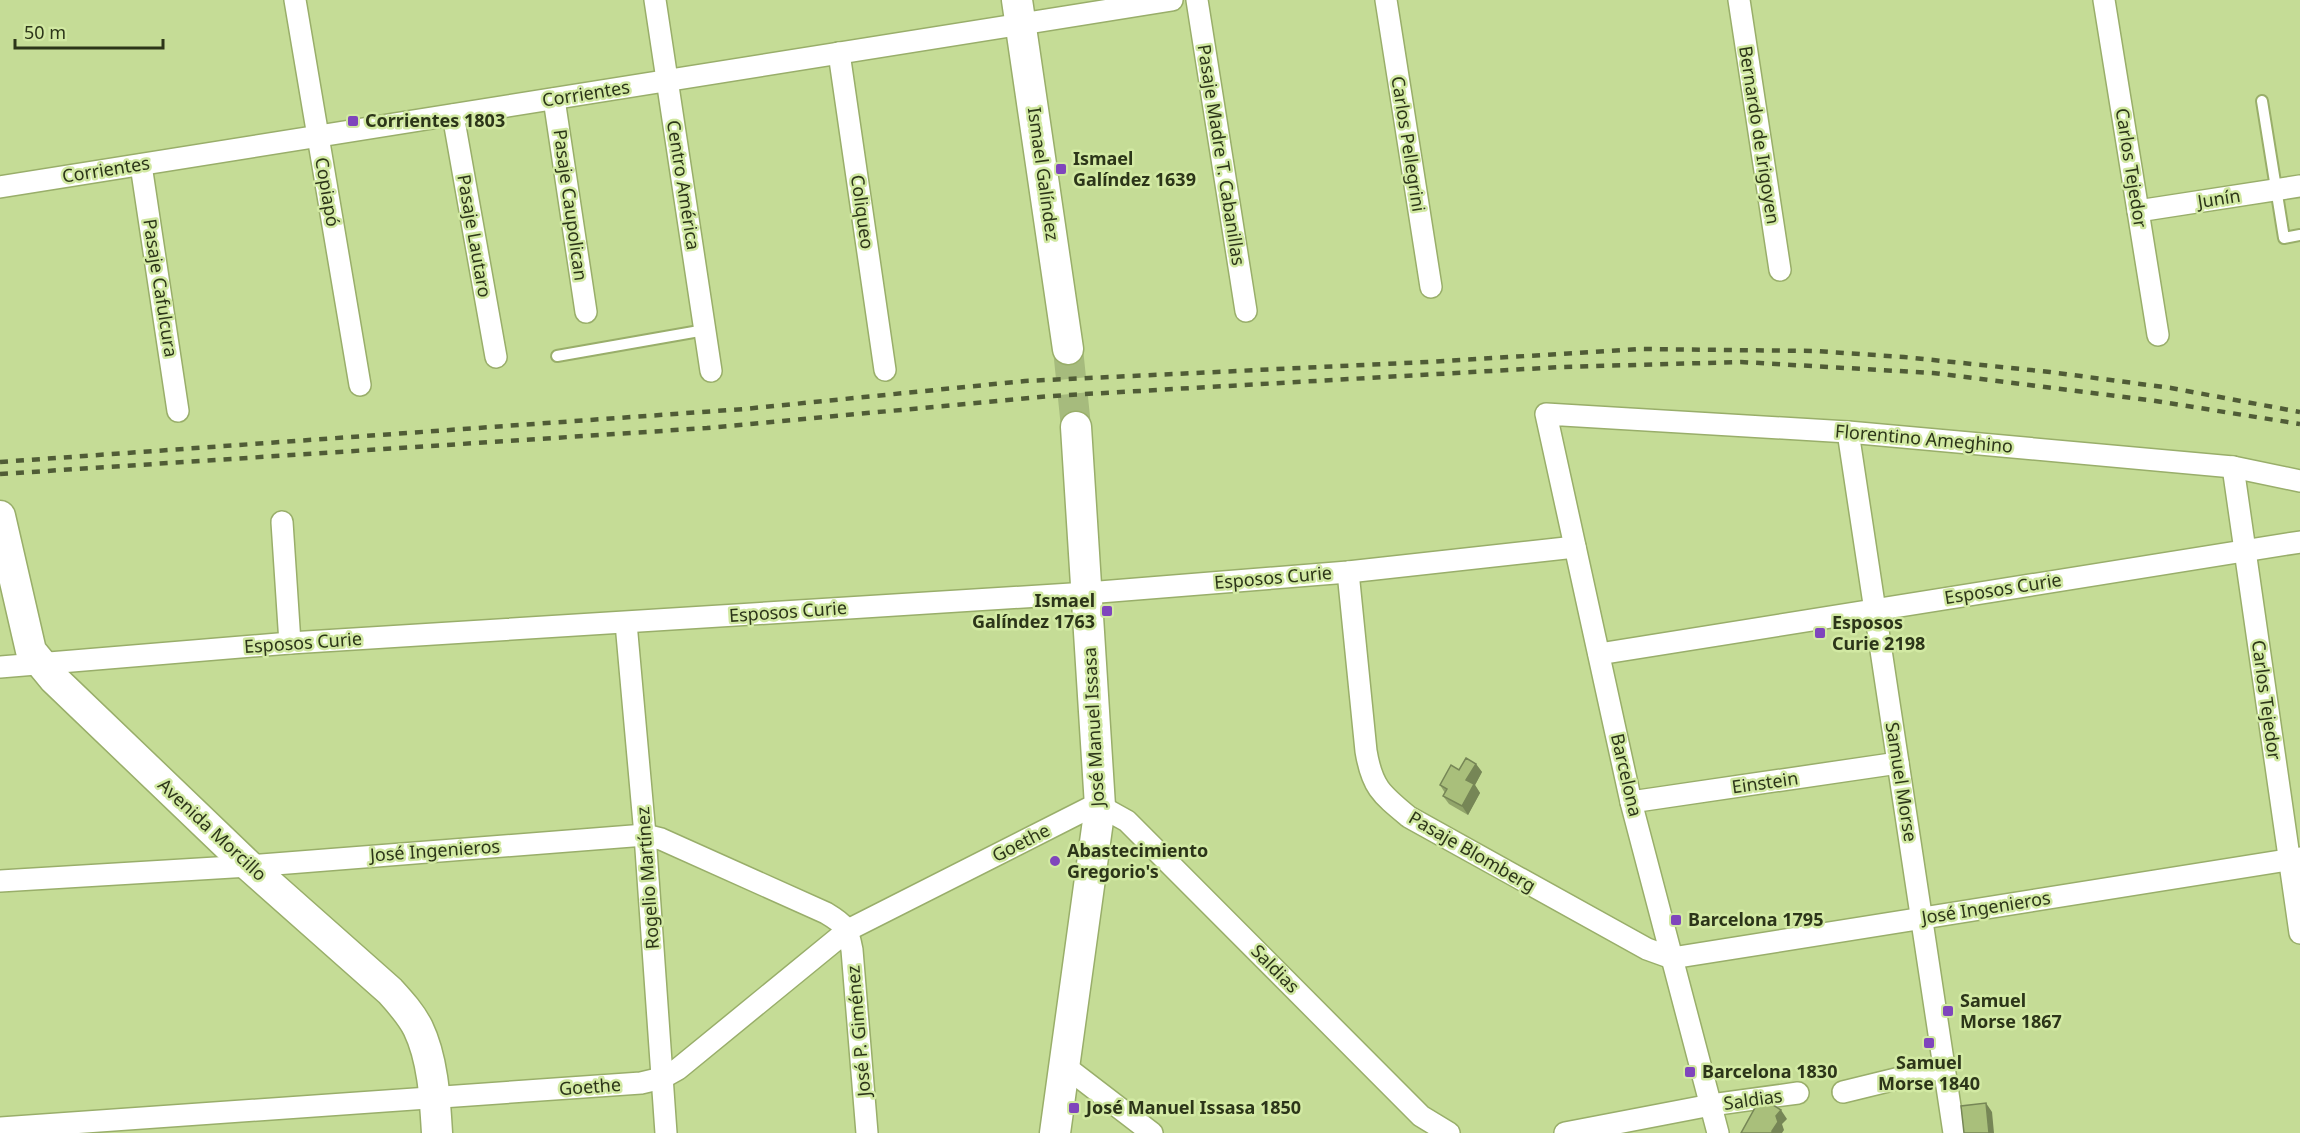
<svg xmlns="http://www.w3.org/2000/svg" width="2300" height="1133" viewBox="0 0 2300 1133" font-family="'Noto Sans',sans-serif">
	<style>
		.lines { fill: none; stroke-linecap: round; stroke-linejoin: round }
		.secondary-tunnel { stroke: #a6bb7d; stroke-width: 30; stroke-dasharray: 30 15; stroke-linecap: butt }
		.lane-casing { stroke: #99ae6a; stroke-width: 14 }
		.street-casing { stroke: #99ae6a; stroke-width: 24 }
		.secondary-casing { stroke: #99ae6a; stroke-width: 33 }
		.lane { stroke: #fff; stroke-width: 10 }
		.street { stroke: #fff; stroke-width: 21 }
		.secondary { stroke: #fff; stroke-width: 30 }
		.rail { stroke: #505c36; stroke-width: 4.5; stroke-dasharray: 8 8; stroke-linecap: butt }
		.wall { fill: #91a46a }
		.shaded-wall { fill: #768656 }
		.building { fill: #a9bf7b; stroke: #768656; stroke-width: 1.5 }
		.poi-dot { fill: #7f45bc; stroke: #d2e9a3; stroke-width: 2 }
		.labels { text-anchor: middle; stroke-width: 5; stroke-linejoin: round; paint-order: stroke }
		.street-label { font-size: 18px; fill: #2c3519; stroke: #d2e9a3 }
		.poi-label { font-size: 18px; font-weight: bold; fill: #2c3519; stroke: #d2e9a3; text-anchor: start }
	</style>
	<rect width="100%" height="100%" fill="#c5dc96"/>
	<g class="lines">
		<polyline class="secondary-tunnel" points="1068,349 1076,427"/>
		<g class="lane-casing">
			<g id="lane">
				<polyline points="2262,101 2284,238 2300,235"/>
				<polyline points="557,356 705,330"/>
			</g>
		</g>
		<g class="street-casing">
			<g id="street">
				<polyline points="295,0 360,385"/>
				<polyline points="655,0 711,371"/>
				<polyline points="1197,0 1246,311"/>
				<polyline points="1386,0 1431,287"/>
				<polyline points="1739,0 1780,270"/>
				<polyline points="2104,0 2158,335"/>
				<polyline points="839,53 885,370"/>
				<polyline points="554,99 586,312"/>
				<polyline points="453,115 496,357"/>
				<polyline points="141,165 178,411"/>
				<polyline points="0,187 1172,0"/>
				<polyline points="2138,211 2300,186"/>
				<polyline points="1848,432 1954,1133"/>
				<polyline points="2233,467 2300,933"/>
				<polyline points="282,522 290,643"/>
				<path d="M1348,572l18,179c6,36 15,43 43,66l238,132 25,9 628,-100"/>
				<polyline points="626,623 645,835 666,1133"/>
				<polyline points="1599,654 2300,542"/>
				<polyline points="0,667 290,643 1087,593 1348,572 1575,547"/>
				<polyline points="1631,802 1898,763"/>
				<path d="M0,881l249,-15 396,-31 16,4 165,74c20,12 22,15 26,37l15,183"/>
				<polyline points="1066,1067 1152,1133"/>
				<polyline points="1843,1092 1945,1067"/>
				<polyline points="0,1128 641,1083 662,1078 678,1069 848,930 1089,808 1100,806 1127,821 1421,1116 1449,1133"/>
				<polyline points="1565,1133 1711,1105 1798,1093"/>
				<polyline points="1718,1133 1631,802 1546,414 1848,432 2233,467 2300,481"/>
			</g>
		</g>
		<g class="secondary-casing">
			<g id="secondary">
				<polyline points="1017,0 1068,349"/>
				<path d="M0,516l31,135 23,28 195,187 141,125c10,11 21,23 28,37 15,31 17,71 19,105"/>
				<polyline points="1055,1133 1100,806 1076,427"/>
			</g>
		</g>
		<use href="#lane" class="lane"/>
		<use href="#street" class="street"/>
		<use href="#secondary" class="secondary"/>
		<g class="rail">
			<polyline points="0,462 744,409 1025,381 1427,362 1642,349 1815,351 1904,357 2050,372 2171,388 2300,412"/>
			<polyline points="0,474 707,428 1051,396 1561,367 1741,362 1933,373 2149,400 2300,424"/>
		</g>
	</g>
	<polygon class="wall" points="1476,764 1482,772 1475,785 1480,793 1468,815 1449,804 1443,796 1445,793 1440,785 1459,770"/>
	<g class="shaded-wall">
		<polygon points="1476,764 1482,772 1475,785 1480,793 1468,815 1462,806 1466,780"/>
		<polygon points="1986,1103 1992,1112 1994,1133 1989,1133"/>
		<polygon points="1781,1110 1787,1119 1782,1124 1784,1130 1782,1133 1772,1133 1772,1131 1776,1116"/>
	</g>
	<g class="building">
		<polygon points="1466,758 1476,764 1466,780 1474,784 1462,806 1443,796 1447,789 1440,785 1451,765 1459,770"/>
		<polygon points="1770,1103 1781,1110 1776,1116 1778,1122 1772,1131 1772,1133 1741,1133 1756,1106"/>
		<polygon points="1986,1103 1989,1133 1964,1133 1961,1106"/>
	</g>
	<g class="poi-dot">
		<rect x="347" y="115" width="12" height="12" rx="3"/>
		<rect x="1055" y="163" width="12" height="12" rx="3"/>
		<rect x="1101" y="605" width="12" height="12" rx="3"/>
		<rect x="1814" y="627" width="12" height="12" rx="3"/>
		<circle cx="1055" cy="861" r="6"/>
		<rect x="1670" y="914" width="12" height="12" rx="3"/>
		<rect x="1942" y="1005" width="12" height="12" rx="3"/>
		<rect x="1923" y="1037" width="12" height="12" rx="3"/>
		<rect x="1684" y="1066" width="12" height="12" rx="3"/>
		<rect x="1068" y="1102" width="12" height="12" rx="3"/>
	</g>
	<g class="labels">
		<g class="street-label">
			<text transform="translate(586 94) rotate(-9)" y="6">Corrientes</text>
			<text transform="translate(1759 135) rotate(81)" y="6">Bernardo de Irigoyen</text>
			<text transform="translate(1408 144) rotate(81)" y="6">Carlos Pellegrini</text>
			<text transform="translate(1221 155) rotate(81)" y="6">Pasaje Madre T. Cabanillas</text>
			<text transform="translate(2131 168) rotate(81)" y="6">Carlos Tejedor</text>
			<text transform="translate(106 170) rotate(-9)" y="6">Corrientes</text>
			<text transform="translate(1043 174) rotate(82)" y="6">Ismael Galíndez</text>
			<text transform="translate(683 185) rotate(81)" y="6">Centro América</text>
			<text transform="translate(327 192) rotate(80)" y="6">Copiapó</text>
			<text transform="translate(2219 199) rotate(-9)" y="6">Junín</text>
			<text transform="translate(570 205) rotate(82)" y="6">Pasaje Caupolican</text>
			<text transform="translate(862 212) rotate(82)" y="6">Coliqueo</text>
			<text transform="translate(474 236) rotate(80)" y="6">Pasaje Lautaro</text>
			<text transform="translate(160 288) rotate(81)" y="6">Pasaje Cafulcura</text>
			<text transform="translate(1924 439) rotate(5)" y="6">Florentino Ameghino</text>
			<text transform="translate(1273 578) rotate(-5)" y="6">Esposos Curie</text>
			<text transform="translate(2003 589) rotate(-9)" y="6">Esposos Curie</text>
			<text transform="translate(788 612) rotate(-4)" y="6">Esposos Curie</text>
			<text transform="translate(303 643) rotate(-4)" y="6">Esposos Curie</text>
			<text transform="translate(2266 700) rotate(82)" y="6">Carlos Tejedor</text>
			<text transform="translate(1094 727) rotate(-93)" y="6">José Manuel Issasa</text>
			<text transform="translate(1626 775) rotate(77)" y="6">Barcelona</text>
			<text transform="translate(1901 782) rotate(81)" y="6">Samuel Morse</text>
			<text transform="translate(1765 783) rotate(-8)" y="6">Einstein</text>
			<text transform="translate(212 830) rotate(43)" y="6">Avenida Morcillo</text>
			<text transform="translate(1021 843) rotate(-27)" y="6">Goethe</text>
			<text transform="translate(435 851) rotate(-4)" y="6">José Ingenieros</text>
			<text transform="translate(1472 852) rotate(30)" y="6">Pasaje Blomberg</text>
			<text transform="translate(648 878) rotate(-94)" y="6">Rogelio Martínez</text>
			<text transform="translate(1986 908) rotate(-9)" y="6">José Ingenieros</text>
			<text transform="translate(1275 969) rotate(45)" y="6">Saldias</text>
			<text transform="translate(859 1031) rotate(-95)" y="6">José P. Giménez</text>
			<text transform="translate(590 1087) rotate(-4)" y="6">Goethe</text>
			<text transform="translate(1753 1100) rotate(-8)" y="6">Saldias</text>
		</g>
		<g class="poi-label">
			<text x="365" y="127">Corrientes 1803</text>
			<text x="1073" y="165">Ismael<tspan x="1073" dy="21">Galíndez 1639</tspan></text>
			<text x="1095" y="607" text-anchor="end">Ismael<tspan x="1095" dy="21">Galíndez 1763</tspan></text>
			<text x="1832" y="629">Esposos<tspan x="1832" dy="21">Curie 2198</tspan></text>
			<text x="1067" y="857">Abastecimiento<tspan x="1067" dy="21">Gregorio's</tspan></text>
			<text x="1688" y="926">Barcelona 1795</text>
			<text x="1960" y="1007">Samuel<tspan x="1960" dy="21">Morse 1867</tspan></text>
			<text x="1929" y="1069" text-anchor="middle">Samuel<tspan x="1929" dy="21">Morse 1840</tspan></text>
			<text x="1702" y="1078">Barcelona 1830</text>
			<text x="1086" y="1114">José Manuel Issasa 1850</text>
		</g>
	</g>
	<path d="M15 39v9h148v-9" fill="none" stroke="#2c3519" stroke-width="3"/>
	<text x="24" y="39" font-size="18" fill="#2c3519" stroke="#d2e9a3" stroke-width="4.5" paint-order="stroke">50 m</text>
</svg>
